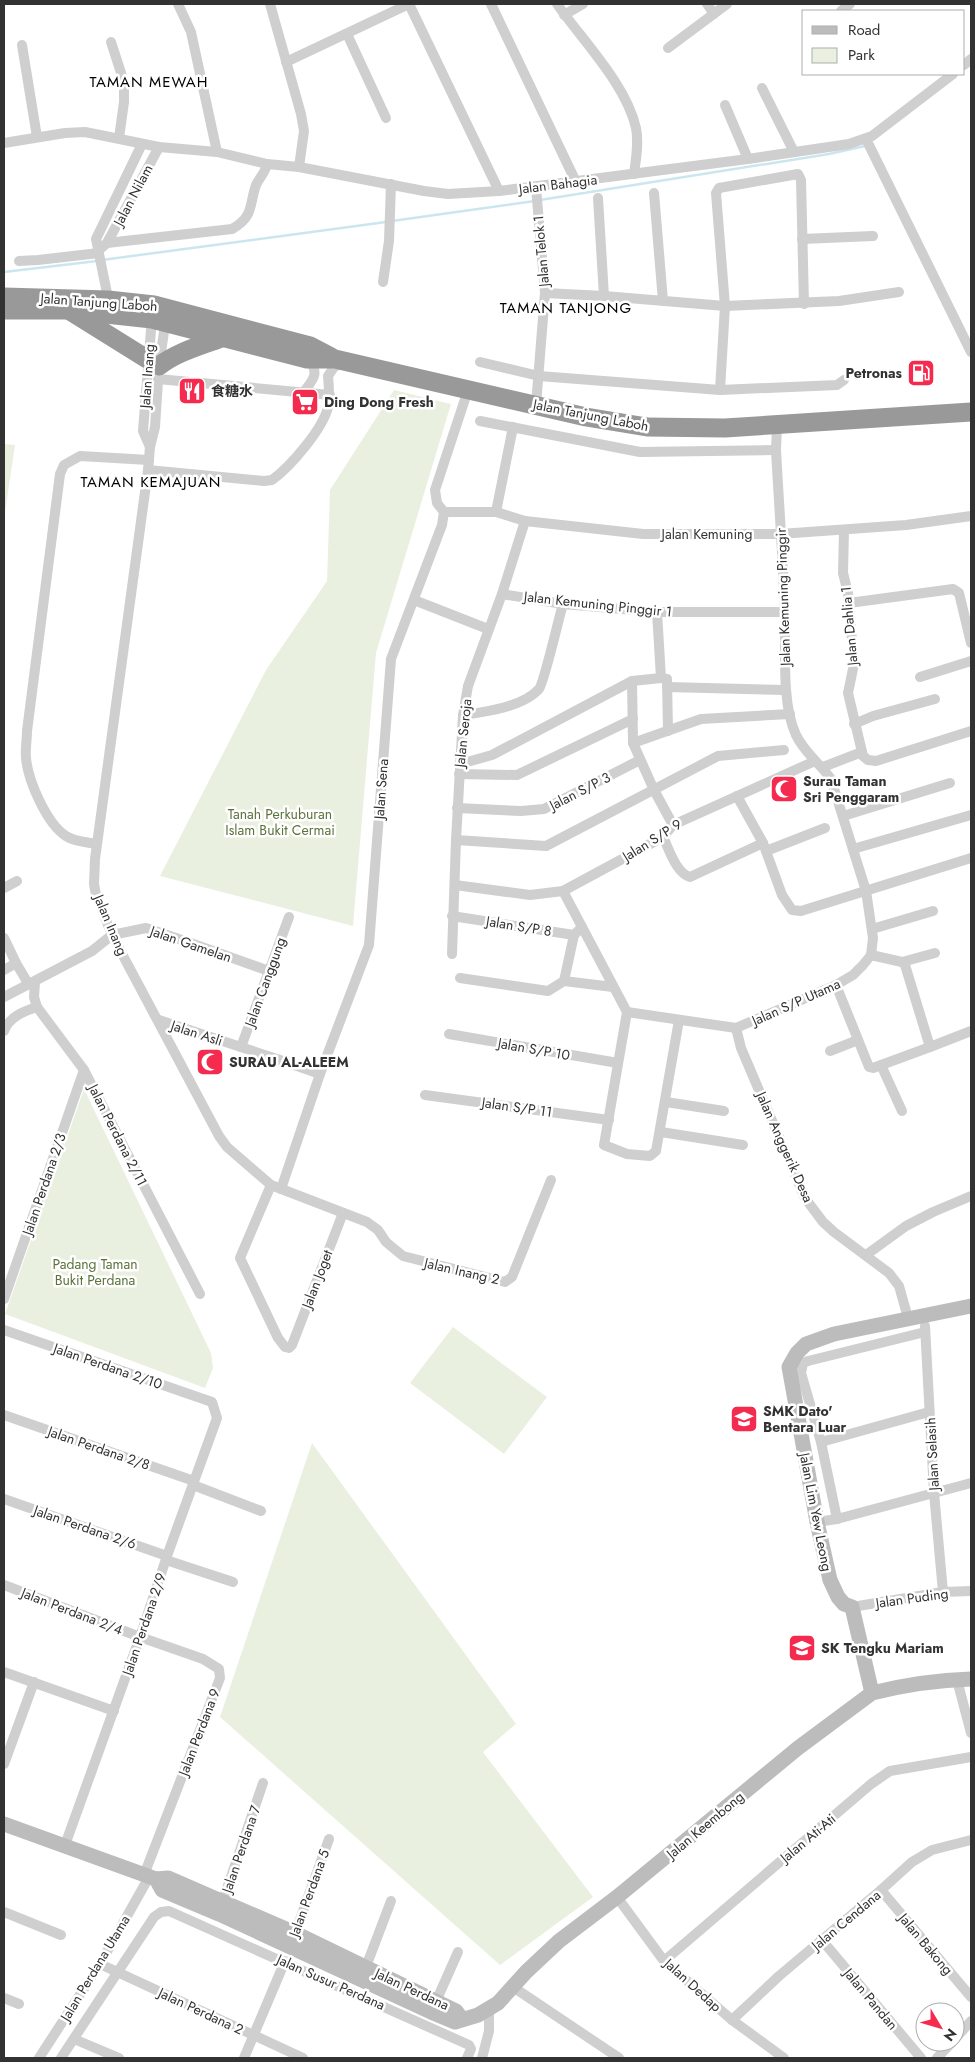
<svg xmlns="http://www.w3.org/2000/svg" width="975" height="2062" viewBox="0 0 975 2062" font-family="Jost,'Noto Sans SC',sans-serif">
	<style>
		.green { fill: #eaf0e0 }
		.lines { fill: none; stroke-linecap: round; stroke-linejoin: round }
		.stream { stroke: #cce6f0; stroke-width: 2.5 }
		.street { stroke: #cfcfcf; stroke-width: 10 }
		.secondary { stroke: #bcbcbc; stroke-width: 15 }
		.highway { stroke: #999; stroke-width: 19 }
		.labels { text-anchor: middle; stroke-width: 5; stroke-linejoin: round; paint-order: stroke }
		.street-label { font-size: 14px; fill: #323232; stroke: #fff }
		.poi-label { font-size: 14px; font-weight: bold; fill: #323232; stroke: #fff; text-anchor: start }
		.park-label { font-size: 14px; fill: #5b733b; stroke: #fff }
		.neighbourhood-label { font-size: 15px; letter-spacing: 1px; fill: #000; stroke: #fff }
	</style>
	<rect width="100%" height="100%" fill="#fff"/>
	<g class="green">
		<polygon points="394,390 451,404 376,653 353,926 160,876 266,670 327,581 330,490"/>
		<polygon points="4,444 15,445 4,519"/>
		<polygon points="84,1089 211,1353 213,1368 205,1388 5,1314"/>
		<polygon points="453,1327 547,1397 504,1454 410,1383"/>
		<polygon points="312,1443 516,1724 483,1752 593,1897 500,1965 220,1717"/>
	</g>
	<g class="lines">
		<g class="stream">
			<polyline points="540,200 829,154 865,146"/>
			<polyline points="392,221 535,201"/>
			<polyline points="102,260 386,222"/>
			<polyline points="4,272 97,261"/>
		</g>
		<g class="street">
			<polyline points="178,4 191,32 217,152"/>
			<polyline points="270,4 301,114 304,131 299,167"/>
			<polyline points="409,4 499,191"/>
			<polyline points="491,4 576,182"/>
			<path d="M557,4c25,36 69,80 79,124 3,15 0,31 -2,46"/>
			<polyline points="707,4 714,14"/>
			<polyline points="841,11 850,4"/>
			<polyline points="564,15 583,4"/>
			<polyline points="347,34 386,118"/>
			<polyline points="111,42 124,82 124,102 119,138"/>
			<polyline points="22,45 37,137"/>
			<polyline points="668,48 727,4"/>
			<polyline points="286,62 409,4"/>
			<polyline points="964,65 971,59"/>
			<polyline points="762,88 794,152"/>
			<polyline points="725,105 748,159"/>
			<polyline points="866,139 971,352"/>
			<polyline points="4,143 65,133 85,132 159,147 217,152 267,164 299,167 424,191 448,194 499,191 748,159 849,144 872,136 953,74"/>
			<polyline points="536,187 545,293 536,405"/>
			<polyline points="654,193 663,301"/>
			<polyline points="598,198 604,296"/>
			<polyline points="802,239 873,236"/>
			<polyline points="107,243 159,147"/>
			<path d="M99,250l8,-7 125,-14c22,-12 17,-24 24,-44 3,-7 10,-13 11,-21"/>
			<polyline points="19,261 38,260 99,253"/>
			<polyline points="383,282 389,241 391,184"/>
			<polyline points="545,293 604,296 725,306 839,301 899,292"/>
			<polyline points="109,303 96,239 142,144"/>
			<polyline points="166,318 159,366 155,427 150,447 148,470 95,859 94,884 96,895 112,935 219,1136 227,1147 271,1185 367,1222 378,1230 386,1242 403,1256 505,1282 512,1277 551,1180"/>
			<polyline points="480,362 539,376 720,390 837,385 844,380"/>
			<polyline points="158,379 330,395"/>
			<polyline points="720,390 725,306 716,193 719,188 798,174 801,180 804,304"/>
			<path d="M304,392c9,-13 17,-19 3,-33"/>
			<polyline points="480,421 640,452 776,450"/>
			<polyline points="150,447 143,431 152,317"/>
			<path d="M148,470l116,11 8,-1c18,-13 51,-51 56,-73 2,-10 1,-20 0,-31l6,-9 10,-5"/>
			<polyline points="444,512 496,512 525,521 643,534 780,534 906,525 971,516"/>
			<polyline points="496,512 513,427"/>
			<polyline points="844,530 843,573 848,593 854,664 848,693 863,756 868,760 876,761 971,731"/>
			<polyline points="502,594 563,604 657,612 785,612"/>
			<polyline points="414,600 488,629"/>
			<polyline points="849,603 953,589 959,593 971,643"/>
			<polyline points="657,612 661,678"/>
			<polyline points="920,677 971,661"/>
			<polyline points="632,681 633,743 654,790 673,825"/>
			<polyline points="667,687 786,690"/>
			<path d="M463,715c22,-3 60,-8 76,-26 5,-6 20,-72 24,-85"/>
			<polyline points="854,724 873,716 935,699"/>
			<polyline points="633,743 701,719 790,714"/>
			<polyline points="460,764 492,755 632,681 661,678 667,679 668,731"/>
			<polyline points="823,767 862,752"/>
			<polyline points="459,774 517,775 633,719"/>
			<polyline points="737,796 763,843 782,895 792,910 801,911 971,858"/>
			<polyline points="457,808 521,811 544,809 640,760"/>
			<polyline points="843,816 950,783"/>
			<path d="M663,837c6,12 13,36 27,40l73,-34"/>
			<polyline points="456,840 546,846 718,756 784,750"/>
			<path d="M97,844c-10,-2 -22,-2 -31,-8 -19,-12 -38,-55 -40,-78 -1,-9 1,-18 1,-27l33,-257 4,-9 16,-9 69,4"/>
			<polyline points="853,849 971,815"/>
			<polyline points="766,851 825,828"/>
			<polyline points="455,885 530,895 563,891 663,837 673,825 815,761"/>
			<polyline points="4,888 17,881"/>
			<polyline points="563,891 627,1012 604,1145 627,1154 650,1156 656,1151 679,1020"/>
			<polyline points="452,916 574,935 582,927"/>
			<polyline points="872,929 933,911"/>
			<polyline points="4,938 16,963 29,985"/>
			<polyline points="452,954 456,840 463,715 468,686 502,594 525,521"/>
			<polyline points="902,962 935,953"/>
			<polyline points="4,970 16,963"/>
			<polyline points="460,978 548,991 564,981 613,987"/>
			<polyline points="564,981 574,935"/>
			<polyline points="35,982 34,997 37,1007 84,1070 200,1294"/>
			<polyline points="836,985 869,1067 873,1068 930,1047 905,965 902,962 871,955"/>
			<polyline points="4,997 92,951 112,935 146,928 185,941 269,971"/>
			<path d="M627,1012l109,16 100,-43 17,-10 10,-10 8,-10 2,-17 -7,-47 -35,-112c-11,-15 -27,-27 -35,-44 -15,-32 -10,-86 -11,-121 -2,-55 -6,-109 -9,-164l1,-24"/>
			<polyline points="159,1020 280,1060 320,1074"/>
			<polyline points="736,1028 741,1048 805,1198 823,1222 834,1232 889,1273 899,1286 908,1318"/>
			<path d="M4,1031c5,-14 20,-20 33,-24"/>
			<polyline points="449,1034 618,1063"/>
			<polyline points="241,1047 289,917"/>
			<polyline points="930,1047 971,1031"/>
			<polyline points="830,1051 858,1040"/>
			<polyline points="881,1065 902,1111"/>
			<polyline points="425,1095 609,1120"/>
			<polyline points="666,1102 724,1111"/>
			<polyline points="661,1132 743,1145"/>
			<polyline points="271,1185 240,1258 278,1338 285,1347 289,1348 292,1345 343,1213"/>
			<polyline points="281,1189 320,1074 369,945 391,659 442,525 444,512 437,503 435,490 468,390"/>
			<polyline points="866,1255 906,1226 933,1212 971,1196"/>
			<polyline points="4,1299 84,1070"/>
			<polyline points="925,1326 934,1493 943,1592"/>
			<polyline points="4,1330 212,1402 217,1418 167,1556 140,1637 65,1845"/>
			<polyline points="4,1415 194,1481"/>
			<polyline points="821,1442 929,1412"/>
			<polyline points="193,1485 261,1511"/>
			<polyline points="4,1499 167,1556"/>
			<polyline points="837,1519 821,1442 801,1373 803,1363 808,1361 925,1332"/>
			<polyline points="817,1522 837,1519 971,1483"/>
			<polyline points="166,1560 233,1582"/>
			<polyline points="4,1585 140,1637 203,1659 219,1669 220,1678 144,1875"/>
			<polyline points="852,1607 943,1592 971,1591"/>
			<polyline points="4,1672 114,1711"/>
			<polyline points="957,1680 971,1733"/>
			<polyline points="4,1764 34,1682"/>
			<polyline points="881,1890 971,1997"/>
			<polyline points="617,1897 664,1961 732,2020 784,2058"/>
			<polyline points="221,1906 263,1783"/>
			<polyline points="4,1912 61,1935"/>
			<polyline points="293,1939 329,1839"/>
			<polyline points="821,1939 921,2058"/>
			<polyline points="664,1961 871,1784 890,1771 971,1757"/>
			<polyline points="100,1964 303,2058"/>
			<polyline points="364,1972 391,1901"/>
			<polyline points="513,1987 619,2058"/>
			<polyline points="4,1998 19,2004"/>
			<polyline points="434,2006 458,1952"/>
			<polyline points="732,2020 779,1976 881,1890 912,1862 932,1850 971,1840"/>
			<polyline points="74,2039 119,2058"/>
			<polyline points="955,2039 971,2021"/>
			<polyline points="39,2058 100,1964 149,1877"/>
			<polyline points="61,2058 154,1917 161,1912 169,1911 469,2045 471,2049 467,2058"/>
			<polyline points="244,2058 285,1961"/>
			<polyline points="482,2058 489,2031 489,2009"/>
			<polyline points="937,2058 952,2042"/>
		</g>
		<g class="secondary">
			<polyline points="872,1693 852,1607 844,1604 838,1597 830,1580 817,1522 789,1367 797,1353 806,1344 834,1334 971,1306"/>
			<polyline points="4,1824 156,1879 168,1878 295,1933 456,2011 462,2019"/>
			<path d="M156,1879l6,11 57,24 212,98 24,10 23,-7 20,-12 28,-31 33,-31 58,-44 181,-149 74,-55c32,-8 67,-13 99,-14"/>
		</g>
		<g class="highway">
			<polyline points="4,297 108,300 154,305 310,346 331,357"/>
			<polyline points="4,310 69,310 152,319 307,359 335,359 586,417 647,427 725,428 971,412"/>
			<polyline points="70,311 147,359"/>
			<path d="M159,366c18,-14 41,-20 62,-28"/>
		</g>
	</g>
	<defs>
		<g id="fuel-square" transform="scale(1.4375)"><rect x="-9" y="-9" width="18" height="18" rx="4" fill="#f42a4e" stroke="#fff"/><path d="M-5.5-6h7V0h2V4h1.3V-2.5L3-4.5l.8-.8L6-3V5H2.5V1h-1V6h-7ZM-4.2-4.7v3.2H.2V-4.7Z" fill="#fff"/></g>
		<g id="restaurant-square" transform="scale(1.4375)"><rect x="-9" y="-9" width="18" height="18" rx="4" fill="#f42a4e" stroke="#fff"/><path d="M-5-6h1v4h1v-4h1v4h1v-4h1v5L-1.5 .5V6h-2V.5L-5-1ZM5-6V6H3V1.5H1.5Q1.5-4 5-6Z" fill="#fff"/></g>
		<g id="supermarket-square" transform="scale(1.4375)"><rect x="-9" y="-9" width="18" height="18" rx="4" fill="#f42a4e" stroke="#fff"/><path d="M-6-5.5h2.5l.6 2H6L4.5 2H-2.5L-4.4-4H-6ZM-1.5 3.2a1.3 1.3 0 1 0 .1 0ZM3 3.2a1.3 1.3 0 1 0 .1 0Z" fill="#fff"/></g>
		<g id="mosque-square" transform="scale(1.4375)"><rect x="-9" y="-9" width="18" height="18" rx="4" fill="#f42a4e" stroke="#fff"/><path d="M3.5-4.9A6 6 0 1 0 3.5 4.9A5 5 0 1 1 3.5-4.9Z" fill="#fff"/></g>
		<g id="school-square" transform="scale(1.4375)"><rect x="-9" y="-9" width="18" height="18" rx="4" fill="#f42a4e" stroke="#fff"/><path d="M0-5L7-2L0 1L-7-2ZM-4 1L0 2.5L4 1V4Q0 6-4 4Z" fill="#fff"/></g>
	</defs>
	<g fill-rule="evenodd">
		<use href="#fuel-square" x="921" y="373"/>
		<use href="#restaurant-square" x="192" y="391"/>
		<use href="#supermarket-square" x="305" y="402"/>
		<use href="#mosque-square" x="784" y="789"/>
		<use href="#mosque-square" x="210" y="1062"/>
		<use href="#school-square" x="744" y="1419"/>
		<use href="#school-square" x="802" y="1648"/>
	</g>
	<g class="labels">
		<g class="street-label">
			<text transform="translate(558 184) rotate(-7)" y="5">Jalan Bahagia</text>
			<text transform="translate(133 195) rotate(-62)" y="5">Jalan Nilam</text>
			<text transform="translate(541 251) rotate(-95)" y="5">Jalan Telok 1</text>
			<text transform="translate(99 302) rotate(4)" y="5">Jalan Tanjung Laboh</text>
			<text transform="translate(147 376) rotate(-86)" y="5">Jalan Inang</text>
			<text transform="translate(591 415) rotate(11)" y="5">Jalan Tanjung Laboh</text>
			<text x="707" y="539">Jalan Kemuning</text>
			<text transform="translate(783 597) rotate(-92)" y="5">Jalan Kemuning Pinggir</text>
			<text transform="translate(598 604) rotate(6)" y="5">Jalan Kemuning Pinggir 1</text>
			<text transform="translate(849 626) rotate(-95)" y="5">Jalan Dahlia 1</text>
			<text transform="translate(463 733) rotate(-84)" y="5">Jalan Seroja</text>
			<text transform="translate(381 789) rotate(-86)" y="5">Jalan Sena</text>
			<text transform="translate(580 791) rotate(-27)" y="5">Jalan S/P 3</text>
			<text transform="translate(652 840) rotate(-32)" y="5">Jalan S/P 9</text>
			<text transform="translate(111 925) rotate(67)" y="5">Jalan Inang</text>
			<text transform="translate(519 926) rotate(9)" y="5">Jalan S/P 8</text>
			<text transform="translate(191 944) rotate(19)" y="5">Jalan Gamelan</text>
			<text transform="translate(265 982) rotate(-70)" y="5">Jalan Canggung</text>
			<text transform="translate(796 1002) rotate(-24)" y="5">Jalan S/P Utama</text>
			<text transform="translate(197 1033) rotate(18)" y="5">Jalan Asli</text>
			<text transform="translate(534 1049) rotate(10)" y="5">Jalan S/P 10</text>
			<text transform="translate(517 1107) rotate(8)" y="5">Jalan S/P 11</text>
			<text transform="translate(118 1135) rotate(63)" y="5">Jalan Perdana 2/11</text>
			<text transform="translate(785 1147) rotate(66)" y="5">Jalan Anggerik Desa</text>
			<text transform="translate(44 1184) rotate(-71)" y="5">Jalan Perdana 2/3</text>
			<text transform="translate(462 1271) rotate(13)" y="5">Jalan Inang 2</text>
			<text transform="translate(317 1279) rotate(-69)" y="5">Jalan Joget</text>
			<text transform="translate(108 1366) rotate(19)" y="5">Jalan Perdana 2/10</text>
			<text transform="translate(99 1448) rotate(19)" y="5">Jalan Perdana 2/8</text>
			<text transform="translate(932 1454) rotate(-93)" y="5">Jalan Selasih</text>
			<text transform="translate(816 1512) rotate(79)" y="5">Jalan Lim Yew Leong</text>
			<text transform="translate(85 1527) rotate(19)" y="5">Jalan Perdana 2/6</text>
			<text transform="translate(912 1598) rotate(-8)" y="5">Jalan Puding</text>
			<text transform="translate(72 1611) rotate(21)" y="5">Jalan Perdana 2/4</text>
			<text transform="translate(144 1624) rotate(-71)" y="5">Jalan Perdana 2/9</text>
			<text transform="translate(199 1732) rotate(-69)" y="5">Jalan Perdana 9</text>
			<text transform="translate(705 1825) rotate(-40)" y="5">Jalan Keembong</text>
			<text transform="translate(808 1838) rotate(-40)" y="5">Jalan Ati-Ati</text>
			<text transform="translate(241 1849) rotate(-71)" y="5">Jalan Perdana 7</text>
			<text transform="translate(309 1893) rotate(-70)" y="5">Jalan Perdana 5</text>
			<text transform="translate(846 1920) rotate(-40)" y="5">Jalan Cendana</text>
			<text transform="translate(926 1944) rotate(50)" y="5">Jalan Bakong</text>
			<text transform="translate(95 1968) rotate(-59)" y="5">Jalan Perdana Utama</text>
			<text transform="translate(331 1982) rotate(24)" y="5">Jalan Susur Perdana</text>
			<text transform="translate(693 1985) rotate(42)" y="5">Jalan Dedap</text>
			<text transform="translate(412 1989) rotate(25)" y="5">Jalan Perdana</text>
			<text transform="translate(871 1999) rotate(50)" y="5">Jalan Pandan</text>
			<text transform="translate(201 2011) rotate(25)" y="5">Jalan Perdana 2</text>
		</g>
		<g class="poi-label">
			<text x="902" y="378" text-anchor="end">Petronas</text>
			<text x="211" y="396">食糖水</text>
			<text x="324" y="407">Ding Dong Fresh</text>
			<text x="803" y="786">Surau Taman<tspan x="803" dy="16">Sri Penggaram</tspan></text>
			<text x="229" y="1067">SURAU AL-ALEEM</text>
			<text x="763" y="1416">SMK Dato'<tspan x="763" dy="16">Bentara Luar</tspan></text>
			<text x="821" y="1653">SK Tengku Mariam</text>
		</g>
		<g class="park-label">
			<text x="280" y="819">Tanah Perkuburan<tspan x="280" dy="16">Islam Bukit Cermai</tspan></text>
			<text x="95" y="1269">Padang Taman<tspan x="95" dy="16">Bukit Perdana</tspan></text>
		</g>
		<g class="neighbourhood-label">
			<text x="149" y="87">TAMAN MEWAH</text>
			<text x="566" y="313">TAMAN TANJONG</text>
			<text x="151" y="487">TAMAN KEMAJUAN</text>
		</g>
	</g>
	<rect width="975" height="2062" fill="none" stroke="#323232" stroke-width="10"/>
	<rect x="802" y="10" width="162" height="65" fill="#ffffff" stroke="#adadad"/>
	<rect x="812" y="26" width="25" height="8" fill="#bcbcbc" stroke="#adadad"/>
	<text x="848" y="35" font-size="15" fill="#323232">Road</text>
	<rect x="812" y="48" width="25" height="15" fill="#eaf0e0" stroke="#adadad"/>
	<text x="848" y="60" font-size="15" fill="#323232">Park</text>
	<g transform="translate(940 2027) rotate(128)"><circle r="24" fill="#ffffff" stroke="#adadad"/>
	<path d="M0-4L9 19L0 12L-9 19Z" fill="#f42a4e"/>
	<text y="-8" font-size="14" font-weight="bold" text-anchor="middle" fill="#323232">N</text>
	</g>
</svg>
